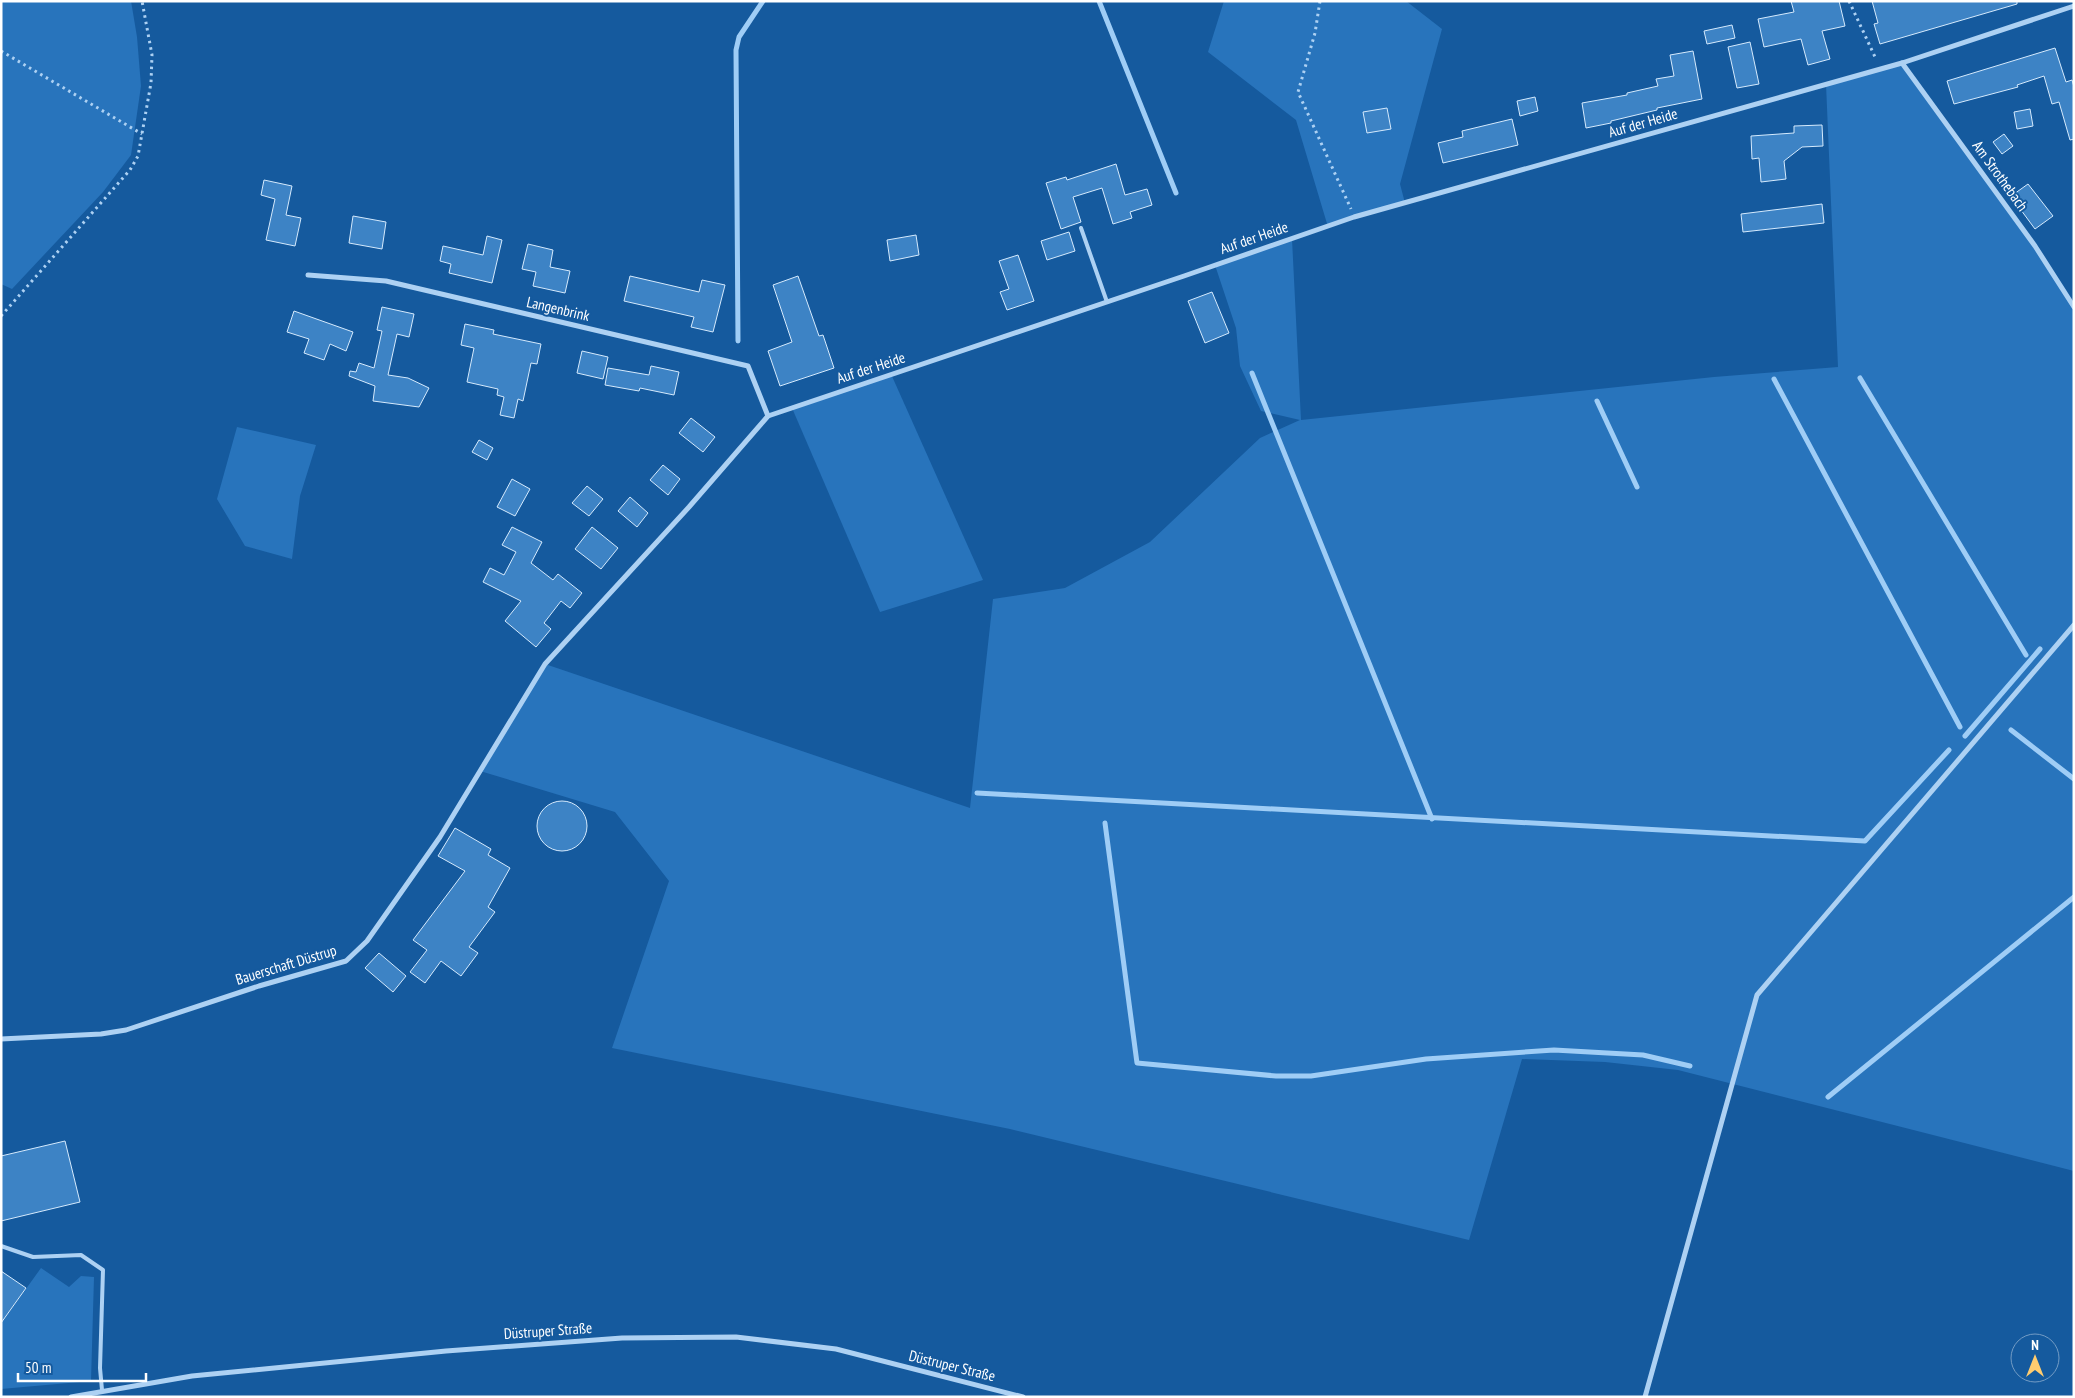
<svg xmlns="http://www.w3.org/2000/svg" width="2075" height="1398" viewBox="0 0 2075 1398" font-family="'PT Sans Narrow',sans-serif">
	<style>
		.green { fill: #2874bc }
		.lines { fill: none; stroke-linecap: round; stroke-linejoin: round }
		.stream { stroke: #9fcdf6; stroke-width: 5 }
		.building { fill: #3d83c5; stroke: #d5eafd }
		.path { stroke: #add1f3; stroke-width: 3; stroke-dasharray: 2.5 4; stroke-linecap: butt }
		.lane { stroke: #add1f3; stroke-width: 4 }
		.street { stroke: #add1f3; stroke-width: 5 }
		.labels { text-anchor: middle; stroke-width: 4; stroke-linejoin: round; paint-order: stroke }
		.street-label { font-size: 15px; fill: #fff; stroke: #155a9e }
	</style>
	<rect width="100%" height="100%" fill="#155a9e"/>
	<g class="green">
		<polygon points="1,1 131,1 137,37 141,86 131,155 103,192 12,289 1,284"/>
		<polygon points="1224,1 1406,1 1442,29 1400,184 1405,203 1328,227 1296,120 1208,52"/>
		<polygon points="1902,63 2035,246 2074,307 2074,1171 1678,1070 1605,1062 1522,1059 1469,1240 1010,1129 612,1048 669,881 615,812 480,771 545,664 970,808 993,599 1065,588 1150,542 1260,438 1300,420 1261,411 1240,366 1236,328 1215,265 1292,239 1301,420 1714,377 1838,367 1826,84"/>
		<polygon points="891,374 983,580 880,612 792,408"/>
		<polygon points="237,427 316,445 300,496 292,559 245,546 217,499"/>
		<polygon points="41,1268 69,1287 81,1276 94,1277 91,1381 1,1389 1,1316 5,1318"/>
	</g>
	<g class="lines">
		<g class="stream">
			<polyline points="1099,1 1176,193"/>
			<polyline points="738,341 736,50 739,37 763,1"/>
			<polyline points="1252,373 1432,819"/>
			<polyline points="1860,378 2026,655"/>
			<polyline points="1774,379 1960,727"/>
			<polyline points="1597,401 1637,487"/>
			<polyline points="2011,730 2074,779"/>
			<polyline points="1965,736 2040,649"/>
			<polyline points="977,793 1865,841 1949,750"/>
			<polyline points="1105,823 1137,1063 1276,1076 1311,1076 1426,1059 1554,1050 1643,1055 1690,1066"/>
			<polyline points="1828,1097 2074,897"/>
		</g>
	</g>
	<g class="building">
		<polygon points="1791,1 1839,1 1845,26 1822,31 1830,59 1808,65 1801,39 1764,47 1758,19 1794,12"/>
		<polygon points="1872,1 2017,1 2017,4 1880,44 1874,24 1878,23"/>
		<polygon points="1732,25 1735,38 1707,44 1704,31"/>
		<polygon points="1750,42 1759,84 1737,88 1728,47"/>
		<polygon points="2055,48 2066,82 2072,80 2074,87 2074,139 2070,140 2059,102 2052,104 2044,76 2017,85 2018,87 1954,104 1947,81"/>
		<polygon points="1693,51 1702,99 1657,108 1657,110 1611,121 1611,123 1586,128 1582,103 1627,95 1627,93 1658,86 1656,79 1674,76 1670,55"/>
		<polygon points="1535,97 1538,111 1520,116 1517,101"/>
		<polygon points="1387,108 1391,129 1367,133 1363,112"/>
		<polygon points="2030,109 2033,126 2017,129 2014,112"/>
		<polygon points="1512,119 1518,145 1443,163 1438,143 1463,137 1462,131"/>
		<polygon points="1822,125 1823,146 1802,147 1784,161 1786,179 1761,182 1759,158 1752,159 1751,136 1794,133 1794,126"/>
		<polygon points="2004,134 2013,146 2002,154 1993,142"/>
		<polygon points="1116,164 1125,195 1147,189 1152,205 1130,212 1132,218 1113,224 1102,188 1073,197 1081,222 1061,229 1046,183 1066,177 1067,180"/>
		<polygon points="264,180 292,186 286,215 301,218 295,246 266,240 275,199 261,195"/>
		<polygon points="2028,184 2053,216 2035,229 2018,206 2021,204 2014,194"/>
		<polygon points="1822,204 1824,223 1743,232 1741,214"/>
		<polygon points="353,216 386,222 382,249 349,243"/>
		<polygon points="1069,232 1075,251 1047,260 1041,241"/>
		<polygon points="916,235 919,255 890,261 887,240"/>
		<polygon points="487,236 502,240 492,283 449,273 451,264 440,261 443,246 483,255"/>
		<polygon points="528,244 553,250 550,267 570,271 565,293 533,286 536,272 522,269"/>
		<polygon points="1018,255 1034,301 1007,310 1000,292 1009,289 999,261"/>
		<polygon points="630,276 699,292 702,280 725,285 713,332 691,327 694,317 624,301"/>
		<polygon points="798,276 819,336 823,335 834,368 780,386 768,351 792,342 773,285"/>
		<polygon points="1212,292 1229,333 1205,343 1188,301"/>
		<polygon points="382,307 414,314 409,337 397,334 388,375 408,378 429,388 419,407 373,401 375,386 349,376 350,371 356,372 359,363 374,368 382,331 377,330"/>
		<polygon points="294,311 353,332 346,351 330,344 324,360 304,353 309,339 287,332"/>
		<polygon points="465,324 494,330 493,334 541,344 537,364 531,363 523,401 518,399 514,418 500,415 504,397 497,395 498,389 467,382 474,348 461,345"/>
		<polygon points="582,351 608,357 603,379 577,373"/>
		<polygon points="651,366 679,372 674,395 640,388 639,391 605,385 608,368 649,375"/>
		<polygon points="691,418 715,437 703,452 679,433"/>
		<polygon points="479,440 493,448 487,460 472,452"/>
		<polygon points="663,465 680,479 668,495 650,480"/>
		<polygon points="512,479 530,489 515,516 497,507"/>
		<polygon points="587,486 603,499 589,516 572,503"/>
		<polygon points="630,497 648,513 637,527 618,511"/>
		<polygon points="512,527 542,542 531,563 553,580 558,574 582,593 570,608 561,601 544,623 551,629 536,647 505,621 521,601 483,582 490,568 504,575 516,552 502,545"/>
		<polygon points="592,527 618,548 601,569 575,549"/>
		<circle cx="562" cy="826" r="25"/>
		<polygon points="455,828 491,849 488,855 510,868 488,907 495,912 469,947 478,953 461,976 441,961 425,983 410,972 427,950 413,940 465,871 438,856"/>
		<polygon points="379,953 406,976 393,992 365,968"/>
		<polygon points="65,1141 80,1202 1,1221 1,1156"/>
		<polygon points="1,1271 26,1288 1,1323"/>
	</g>
	<g class="lines">
		<g class="path">
			<polyline points="1320,1 1315,33 1298,92 1351,209"/>
			<polyline points="1849,1 1876,59"/>
			<polyline points="1,51 142,134"/>
			<polyline points="1,316 130,170 138,156 151,83 152,55 142,1"/>
		</g>
		<g class="lane">
			<polyline points="1081,228 1107,302"/>
			<polyline points="1,1246 33,1257 81,1255 103,1270 100,1368 102,1390"/>
		</g>
		<g class="street">
			<polyline points="1902,63 2035,246 2074,307"/>
			<polyline points="308,275 386,281 748,366 768,416"/>
			<polyline points="1,1039 101,1034 126,1030 259,986 346,961 367,941 440,837 545,664 689,507 768,416 1184,276 1354,217 1902,63 2074,6"/>
			<polyline points="71,1397 192,1376 446,1351 622,1338 736,1337 836,1349 1023,1397"/>
			<polyline points="1645,1397 1757,995 2074,625"/>
		</g>
	</g>
	<g class="labels">
		<g class="street-label">
			<text transform="translate(1643 123) rotate(-16)" y="5">Auf der Heide</text>
			<text transform="translate(2000 176) rotate(54)" y="5">Am Strothebach</text>
			<text transform="translate(1254 238) rotate(-19)" y="5">Auf der Heide</text>
			<text transform="translate(558 309) rotate(13)" y="5">Langenbrink</text>
			<text transform="translate(871 368) rotate(-18)" y="5">Auf der Heide</text>
			<text transform="translate(286 965) rotate(-17)" y="5">Bauerschaft Düstrup</text>
			<text transform="translate(548 1331) rotate(-4)" y="5">Düstruper Straße</text>
			<text transform="translate(952 1366) rotate(14)" y="5">Düstruper Straße</text>
		</g>
	</g>
	<rect width="2075" height="1398" fill="none" stroke="#ffffff" stroke-width="5"/>
	<g transform="translate(2035 1358)"><circle r="24" fill="#155a9e" stroke="#739cc5"/>
	<path d="M0-4L9 19L0 12L-9 19Z" fill="#ffcc6f"/>
	<text y="-8" font-size="14" font-weight="bold" text-anchor="middle" fill="#ffffff">N</text>
	</g>
	<path d="M18 1373v8h128v-8" fill="none" stroke="#ffffff" stroke-width="2.5"/>
	<text x="25" y="1373" font-size="15" fill="#ffffff" stroke="#155a9e" stroke-width="4" paint-order="stroke">50 m</text>
</svg>
